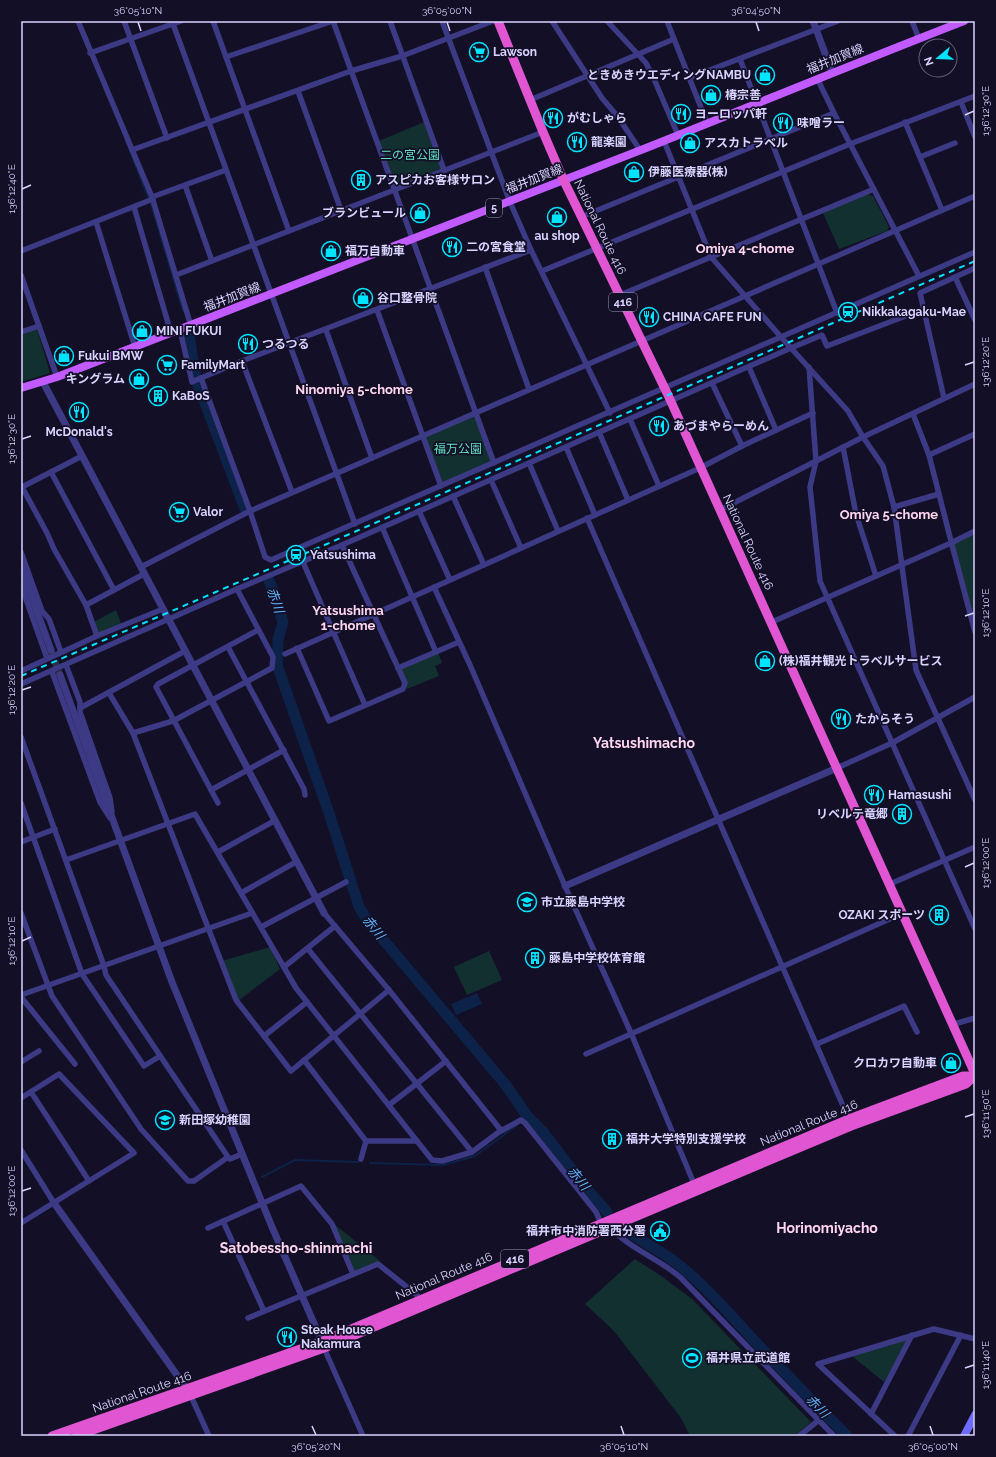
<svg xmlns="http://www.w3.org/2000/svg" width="996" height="1457" viewBox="0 0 996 1457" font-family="Raleway,'Noto Sans JP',sans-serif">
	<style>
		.green { fill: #12302f }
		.water { fill: #0c2248 }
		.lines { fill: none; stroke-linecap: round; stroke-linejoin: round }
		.stream { stroke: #0c2248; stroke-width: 2 }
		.river { stroke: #0c2248; stroke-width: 11 }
		.tertiary-tunnel { stroke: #312d47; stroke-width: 7; stroke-dasharray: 7 3.5; stroke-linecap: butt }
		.minor { stroke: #3d3a85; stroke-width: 5.5 }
		.tertiary { stroke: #3d3a85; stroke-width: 7 }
		.secondary { stroke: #6f6bff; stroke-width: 8 }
		.primary { stroke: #c25bff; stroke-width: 8 }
		.trunk { stroke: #e055d1; stroke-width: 9 }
		.rail { stroke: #00e5ff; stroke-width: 2; stroke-dasharray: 6 5; stroke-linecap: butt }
		.ticks { fill: none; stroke: #d9d4ff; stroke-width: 1.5 }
		.labels { text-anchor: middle; stroke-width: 3.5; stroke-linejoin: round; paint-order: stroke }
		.shield { fill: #130f26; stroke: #9e99be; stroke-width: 1 }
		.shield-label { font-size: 11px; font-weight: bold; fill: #d9d4ff }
		.poi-label { font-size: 12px; font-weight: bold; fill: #d9d4ff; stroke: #130f26; text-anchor: start }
		.street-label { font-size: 12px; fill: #d9d4ff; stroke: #130f26 }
		.park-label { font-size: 12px; fill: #5fe0c0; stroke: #130f26 }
		.neighbourhood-label { font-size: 13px; font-weight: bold; fill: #ffd6f0; stroke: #130f26 }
		.water-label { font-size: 13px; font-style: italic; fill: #62b6ff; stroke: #130f26 }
		.quarter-label { font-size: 14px; font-weight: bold; fill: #ffd6f0; stroke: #130f26 }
		.neatline { fill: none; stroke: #d9d4ff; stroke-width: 1.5 }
		.ticks-label { font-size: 10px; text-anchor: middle; fill: #d9d4ff }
	</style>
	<rect width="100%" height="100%" fill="#130f26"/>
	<g class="green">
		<polygon points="424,122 441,169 396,187 379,141"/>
		<polygon points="867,194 873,196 889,227 887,231 839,249 823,213"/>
		<polygon points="37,329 50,373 21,382 21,334"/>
		<polygon points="475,413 494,463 441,486 422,436"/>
		<polygon points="975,534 975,624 952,545"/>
		<polygon points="116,610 122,626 97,636 92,623"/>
		<polygon points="438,652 442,663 435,666 439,676 407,689 398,668"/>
		<polygon points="270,947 280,969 238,1001 222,961"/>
		<polygon points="489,951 502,980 467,995 454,967"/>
		<polygon points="334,1224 380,1261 352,1272"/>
		<polygon points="635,1259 664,1278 692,1299 811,1422 794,1436 690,1436 681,1418 614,1331 585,1304"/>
		<polygon points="912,1335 884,1382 852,1356"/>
	</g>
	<polygon class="water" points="477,993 482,1004 456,1015 451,1004"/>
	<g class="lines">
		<g class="stream">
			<polyline points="125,139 148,197"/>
			<polyline points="151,204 183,311"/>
			<polyline points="527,1118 528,1117"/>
			<polyline points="370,1163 443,1165 475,1156 517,1125"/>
			<polyline points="262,1177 295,1160 358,1162"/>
		</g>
		<g class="river">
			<polyline points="189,335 196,379 245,509"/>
			<polyline points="269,580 283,622 278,640 277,665 329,813 359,907 370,924 505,1084 528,1117 544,1133 585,1187 607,1212"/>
			<path d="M629,1232c18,13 38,22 55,37 24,20 45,44 66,67 32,34 64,67 97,100"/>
		</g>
		<polyline class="tertiary-tunnel" points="51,651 60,675"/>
		<g class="minor">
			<polyline points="78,21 152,197 191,326"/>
			<polyline points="124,21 167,138"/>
			<polyline points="172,21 355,524"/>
			<polyline points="213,21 289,231"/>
			<polyline points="333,21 494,463"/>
			<polyline points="390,21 444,170"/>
			<polyline points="442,21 510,202 531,250 610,413"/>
			<polyline points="552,21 602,98 618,117 640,150"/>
			<polyline points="607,21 646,63 654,79 678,135"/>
			<polyline points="667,21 707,123"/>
			<polyline points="912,21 919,39"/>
			<polyline points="90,53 181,21"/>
			<polyline points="226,57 333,21"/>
			<polyline points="740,59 837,313"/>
			<polyline points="689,78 838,21"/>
			<polyline points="817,78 834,113 919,276"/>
			<polyline points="298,91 341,210"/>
			<polyline points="530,100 674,39"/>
			<polyline points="961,102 975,137"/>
			<polyline points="905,122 942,210"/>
			<polyline points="664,141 711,257 781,337 848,411 863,437 883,466 894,507 916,670 975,800"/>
			<polyline points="132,150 351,71 402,56 493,21"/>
			<polyline points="920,157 955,143"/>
			<polyline points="185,185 212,261"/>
			<polyline points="152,197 226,170"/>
			<polyline points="134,207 171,333"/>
			<polyline points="581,217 834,113"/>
			<polyline points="96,222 135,347"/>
			<polyline points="531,250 242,361 201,378 250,511 265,557 271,560 975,252"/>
			<polyline points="21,251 153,199"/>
			<polyline points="485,267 529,389"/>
			<polyline points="542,271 850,144 975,96"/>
			<polyline points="21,275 57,377"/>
			<polyline points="176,275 543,132"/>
			<polyline points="955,277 975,320"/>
			<polyline points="620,295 874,189"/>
			<polyline points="377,310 441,486"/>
			<polyline points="180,330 192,382 201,378"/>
			<polyline points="326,330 372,458"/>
			<polyline points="21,332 39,326"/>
			<polyline points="242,361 292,492"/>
			<polyline points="749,367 776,430"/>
			<polyline points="809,367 816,461 810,487 820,581 975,929"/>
			<polyline points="712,383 742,446"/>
			<polyline points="944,398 920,293 975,268"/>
			<polyline points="913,414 929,455 952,545 975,632"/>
			<polyline points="630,419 659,486"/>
			<polyline points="599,432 628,500"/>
			<polyline points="566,447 595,515"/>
			<polyline points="843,447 856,514 876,576"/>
			<polyline points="929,455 975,434"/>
			<polyline points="82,456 22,487 47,533 54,549 86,605 97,636"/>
			<polyline points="529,463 558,531"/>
			<polyline points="51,472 114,590"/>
			<polyline points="491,480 521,548"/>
			<polyline points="453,496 484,565"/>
			<polyline points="894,507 939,494"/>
			<polyline points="720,510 863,437 975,384"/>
			<polyline points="419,511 450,580"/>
			<polyline points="587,518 850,1122"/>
			<polyline points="382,527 436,652"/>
			<polyline points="21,552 42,611 49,619 61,652"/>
			<polyline points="303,562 365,705"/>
			<polyline points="141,567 250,511 975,196"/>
			<polyline points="21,585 47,658"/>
			<polyline points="434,587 470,665 565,886 631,1033 695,1186"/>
			<polyline points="86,605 144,574"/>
			<polyline points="772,622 951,543 975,531"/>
			<polyline points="228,647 304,789 305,795"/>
			<polyline points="297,648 329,721 403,689 405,683 342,545"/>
			<polyline points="285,654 700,468 742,446 813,413"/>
			<polyline points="66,665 80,702 80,712 110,798 112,812"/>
			<polyline points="398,668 459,642"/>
			<polyline points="21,671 97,636 163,609"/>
			<polyline points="52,672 100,802 110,818"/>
			<polyline points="21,684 237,589 342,545 791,348 822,335 827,346 924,309"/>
			<polyline points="109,693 133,733 236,1000 291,1071 389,990"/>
			<polyline points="80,708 185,651"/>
			<polyline points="133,733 173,721 272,668 273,657 237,589"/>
			<polyline points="21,737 104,966 106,975 228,1157 230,1159 242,1154"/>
			<polyline points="837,768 892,743 975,697"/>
			<polyline points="211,790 284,750"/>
			<polyline points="21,803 82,974 144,1066 160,1056"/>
			<polyline points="218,803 156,687 158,684 258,630"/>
			<polyline points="21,842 55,829"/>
			<polyline points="218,852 274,821"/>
			<polyline points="66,860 195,814 296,988 432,1160 442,1161 472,1152 499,1132 500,1129 389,990 324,913"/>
			<polyline points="890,884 975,847"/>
			<polyline points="241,893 296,862"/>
			<polyline points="21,913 52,996 141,1129 188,1181 194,1181 228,1157"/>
			<polyline points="261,927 346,882"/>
			<polyline points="308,949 472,1152"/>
			<polyline points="284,967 335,926"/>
			<polyline points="21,995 252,913"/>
			<polyline points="21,997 75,1064"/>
			<polyline points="954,1024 975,1018"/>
			<polyline points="264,1036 307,1002"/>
			<polyline points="817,1044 904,1006 917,1032"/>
			<polyline points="586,1054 903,913"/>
			<polyline points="304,1060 366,1141 361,1159"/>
			<polyline points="21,1062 39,1051"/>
			<polyline points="31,1092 89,1181"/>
			<polyline points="21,1098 59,1074 134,1153 21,1223"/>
			<polyline points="389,1105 446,1061"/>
			<polyline points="499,1132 521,1120 525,1123 596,1212 601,1223"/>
			<polyline points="366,1141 417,1141"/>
			<polyline points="21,1150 54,1203"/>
			<polyline points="223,1221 264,1311"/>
			<path d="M610,1226c18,23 49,32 71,52l153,158"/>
			<polyline points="208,1228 301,1186 332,1224 353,1274"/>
			<polyline points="248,1318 378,1264 417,1295 420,1303"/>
			<polyline points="324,1348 363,1436"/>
			<polyline points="190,1394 209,1436"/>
			<polyline points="871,1414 912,1335"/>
			<polyline points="799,1436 819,1420"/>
			<polyline points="895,1436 818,1364 934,1329 975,1339"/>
			<polyline points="908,1436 961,1335"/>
		</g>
		<g class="tertiary">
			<polyline points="813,21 832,72"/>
			<polyline points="43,382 324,913"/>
			<polyline points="21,568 51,650"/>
			<polyline points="60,675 172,982 272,1227 323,1344"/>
			<polyline points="565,886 837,768"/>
			<polyline points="54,1203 187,1389"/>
		</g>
		<polyline class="secondary" points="964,1436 975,1415"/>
		<path class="primary" d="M21,388l36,-11c195,-75 390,-150 584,-227 108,-43 215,-87 323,-129"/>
		<g class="trunk">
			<polyline points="498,21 543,132 564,181 668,395 975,1074"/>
			<polyline points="52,1436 323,1341 849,1119 963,1076 975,1076"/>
			<polyline points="76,1436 324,1348 851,1126 966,1084 975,1076"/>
		</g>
		<polyline class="rail" points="21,676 297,557 975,261"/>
	</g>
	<path class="ticks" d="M138,22l3,9M447,22l3,9M756,22l3,9M965,115l9,-4M22,189l9,-4M965,365l9,-3M22,439l9,-3M965,616l9,-3M22,690l9,-3M965,867l9,-4M22,941l9,-4M965,1117l9,-3M22,1191l9,-3M965,1368l9,-3M312,1426l4,9M621,1426l3,9M930,1426l3,9"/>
	<defs>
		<g id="supermarket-ring" transform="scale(1)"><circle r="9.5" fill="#130f26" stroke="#00e5ff" stroke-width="1.5"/><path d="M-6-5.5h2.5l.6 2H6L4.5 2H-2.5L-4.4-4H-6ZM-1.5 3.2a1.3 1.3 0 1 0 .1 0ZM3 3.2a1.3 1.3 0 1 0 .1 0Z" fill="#00e5ff"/></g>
		<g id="shop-ring" transform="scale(1)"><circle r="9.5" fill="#130f26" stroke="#00e5ff" stroke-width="1.5"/><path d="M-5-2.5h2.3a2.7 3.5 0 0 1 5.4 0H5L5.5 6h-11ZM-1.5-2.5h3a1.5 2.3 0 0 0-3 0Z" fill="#00e5ff"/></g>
		<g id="restaurant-ring" transform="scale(1)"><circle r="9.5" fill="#130f26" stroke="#00e5ff" stroke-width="1.5"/><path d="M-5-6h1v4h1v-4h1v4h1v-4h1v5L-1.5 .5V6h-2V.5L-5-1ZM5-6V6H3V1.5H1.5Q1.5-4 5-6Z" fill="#00e5ff"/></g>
		<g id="building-ring" transform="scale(1)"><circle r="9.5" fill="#130f26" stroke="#00e5ff" stroke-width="1.5"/><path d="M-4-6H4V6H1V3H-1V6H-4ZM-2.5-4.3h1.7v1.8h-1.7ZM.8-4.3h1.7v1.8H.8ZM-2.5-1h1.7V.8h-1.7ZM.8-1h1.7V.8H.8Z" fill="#00e5ff"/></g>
		<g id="station-ring" transform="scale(1)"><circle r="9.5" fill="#130f26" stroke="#00e5ff" stroke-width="1.5"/><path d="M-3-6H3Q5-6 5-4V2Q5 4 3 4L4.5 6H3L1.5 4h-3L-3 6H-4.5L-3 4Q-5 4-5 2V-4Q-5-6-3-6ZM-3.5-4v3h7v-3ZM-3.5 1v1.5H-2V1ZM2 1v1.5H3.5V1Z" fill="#00e5ff"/></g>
		<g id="school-ring" transform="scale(1)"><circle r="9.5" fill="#130f26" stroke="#00e5ff" stroke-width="1.5"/><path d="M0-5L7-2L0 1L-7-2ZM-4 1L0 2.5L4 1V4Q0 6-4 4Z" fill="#00e5ff"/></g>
		<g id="civic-ring" transform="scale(1)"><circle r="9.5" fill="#130f26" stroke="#00e5ff" stroke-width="1.5"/><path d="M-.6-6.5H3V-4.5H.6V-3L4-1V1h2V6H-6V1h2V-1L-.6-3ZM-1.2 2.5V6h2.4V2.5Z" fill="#00e5ff"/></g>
		<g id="stadium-ring" transform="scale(1)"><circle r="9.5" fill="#130f26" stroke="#00e5ff" stroke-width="1.5"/><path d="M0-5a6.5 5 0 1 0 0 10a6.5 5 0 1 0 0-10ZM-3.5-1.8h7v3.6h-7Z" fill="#00e5ff"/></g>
	</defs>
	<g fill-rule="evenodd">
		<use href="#supermarket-ring" x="479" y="52"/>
		<use href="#shop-ring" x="765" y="75"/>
		<use href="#shop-ring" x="711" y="95"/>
		<use href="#restaurant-ring" x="681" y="114"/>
		<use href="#restaurant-ring" x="553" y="118"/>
		<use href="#restaurant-ring" x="783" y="123"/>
		<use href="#restaurant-ring" x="577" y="142"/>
		<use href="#shop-ring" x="690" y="143"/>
		<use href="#shop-ring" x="634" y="172"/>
		<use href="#building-ring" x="361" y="180"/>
		<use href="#shop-ring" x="420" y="213"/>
		<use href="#shop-ring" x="557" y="217"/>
		<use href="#restaurant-ring" x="452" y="247"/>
		<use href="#shop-ring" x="331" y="251"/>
		<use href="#shop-ring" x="363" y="298"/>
		<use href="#station-ring" x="848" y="312"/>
		<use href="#restaurant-ring" x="649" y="317"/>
		<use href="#shop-ring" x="142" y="331"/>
		<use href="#restaurant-ring" x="248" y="344"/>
		<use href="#shop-ring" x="64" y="356"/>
		<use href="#supermarket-ring" x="167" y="365"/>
		<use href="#shop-ring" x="139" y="379"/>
		<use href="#building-ring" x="158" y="396"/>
		<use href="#restaurant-ring" x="79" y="412"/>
		<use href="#restaurant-ring" x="659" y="426"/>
		<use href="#supermarket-ring" x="179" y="512"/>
		<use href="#station-ring" x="296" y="555"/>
		<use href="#shop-ring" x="765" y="661"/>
		<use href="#restaurant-ring" x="841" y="719"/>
		<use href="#restaurant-ring" x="874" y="795"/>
		<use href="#building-ring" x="902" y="814"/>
		<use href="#school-ring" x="527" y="902"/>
		<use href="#building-ring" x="939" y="915"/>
		<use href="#building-ring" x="535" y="958"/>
		<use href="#shop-ring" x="951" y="1063"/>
		<use href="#school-ring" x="165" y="1120"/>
		<use href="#building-ring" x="612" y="1139"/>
		<use href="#civic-ring" x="660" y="1231"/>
		<use href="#restaurant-ring" x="287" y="1337"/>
		<use href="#stadium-ring" x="692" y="1358"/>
	</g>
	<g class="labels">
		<g class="shield">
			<rect x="486" y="199" width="16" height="18" rx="3"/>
			<rect x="609" y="293" width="28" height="18" rx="3"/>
			<rect x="501" y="1250" width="28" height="18" rx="3"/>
		</g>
		<g class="shield-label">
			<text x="494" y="212">5</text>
			<text x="623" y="306">416</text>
			<text x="515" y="1263">416</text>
		</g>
		<g class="poi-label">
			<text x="493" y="56">Lawson</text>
			<text x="751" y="79" text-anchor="end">ときめきウエディングNAMBU</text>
			<text x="725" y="99">椿宗善</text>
			<text x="695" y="118">ヨーロッパ軒</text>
			<text x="567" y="122">がむしゃら</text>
			<text x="797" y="127">味噌ラー</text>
			<text x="591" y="146">龍楽園</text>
			<text x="704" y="147">アスカトラベル</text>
			<text x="648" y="176">伊藤医療器(株)</text>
			<text x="375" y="184">アスピカお客様サロン</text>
			<text x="406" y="217" text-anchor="end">ブランビュール</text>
			<text x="557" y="240" text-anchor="middle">au shop</text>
			<text x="466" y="251">二の宮食堂</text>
			<text x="345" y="255">福万自動車</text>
			<text x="377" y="302">谷口整骨院</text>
			<text x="862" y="316">Nikkakagaku-Mae</text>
			<text x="663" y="321">CHINA CAFE FUN</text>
			<text x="156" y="335">MINI FUKUI</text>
			<text x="262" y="348">つるつる</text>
			<text x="78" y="360">Fukui BMW</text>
			<text x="181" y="369">FamilyMart</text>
			<text x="125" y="383" text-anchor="end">キングラム</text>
			<text x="172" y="400">KaBoS</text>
			<text x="673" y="430">あづまやらーめん</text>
			<text x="79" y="436" text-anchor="middle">McDonald's</text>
			<text x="193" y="516">Valor</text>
			<text x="310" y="559">Yatsushima</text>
			<text x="779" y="665">(株)福井観光トラベルサービス</text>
			<text x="855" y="723">たからそう</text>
			<text x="888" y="799">Hamasushi</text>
			<text x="888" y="818" text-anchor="end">リベルテ竜郷</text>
			<text x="541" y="906">市立藤島中学校</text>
			<text x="925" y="919" text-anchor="end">OZAKI スポーツ</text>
			<text x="549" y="962">藤島中学校体育館</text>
			<text x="937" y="1067" text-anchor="end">クロカワ自動車</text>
			<text x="179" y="1124">新田塚幼稚園</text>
			<text x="626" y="1143">福井大学特別支援学校</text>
			<text x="646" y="1235" text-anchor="end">福井市中消防署西分署</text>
			<text x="301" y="1334">Steak House<tspan x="301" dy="14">Nakamura</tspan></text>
			<text x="706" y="1362">福井県立武道館</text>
		</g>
		<g class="street-label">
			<text transform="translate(835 59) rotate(-22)" y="4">福井加賀線</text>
			<text transform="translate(534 179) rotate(-21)" y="4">福井加賀線</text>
			<text transform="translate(600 227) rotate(64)" y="4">National Route 416</text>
			<text transform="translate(232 297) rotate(-21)" y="4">福井加賀線</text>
			<text transform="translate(748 542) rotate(65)" y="4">National Route 416</text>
			<text transform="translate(809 1123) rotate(-22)" y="4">National Route 416</text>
			<text transform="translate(444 1276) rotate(-23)" y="4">National Route 416</text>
			<text transform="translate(142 1392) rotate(-19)" y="4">National Route 416</text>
		</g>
		<g class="park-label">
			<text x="410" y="159">二の宮公園</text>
			<text x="458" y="453">福万公園</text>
		</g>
		<g class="neighbourhood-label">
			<text x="745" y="253">Omiya 4-chome</text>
			<text x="354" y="394">Ninomiya 5-chome</text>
			<text x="889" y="519">Omiya 5-chome</text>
			<text x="348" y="615">Yatsushima<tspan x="348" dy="15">1-chome</tspan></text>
		</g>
		<g class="water-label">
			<text transform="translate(276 600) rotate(71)" y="5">赤川</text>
			<text transform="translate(374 927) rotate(51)" y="5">赤川</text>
			<text transform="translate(579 1178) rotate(51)" y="5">赤川</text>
			<text transform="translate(818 1406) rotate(46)" y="5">赤川</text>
		</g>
		<g class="quarter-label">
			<text x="644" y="748">Yatsushimacho</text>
			<text x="827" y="1233">Horinomiyacho</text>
			<text x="296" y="1253">Satobessho-shinmachi</text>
		</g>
	</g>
	<rect width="996" height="1457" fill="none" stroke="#130f26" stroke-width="44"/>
	<g transform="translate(938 58) rotate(251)"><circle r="19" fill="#130f26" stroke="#625e7d"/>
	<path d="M0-3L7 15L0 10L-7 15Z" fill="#00e5ff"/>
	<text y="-6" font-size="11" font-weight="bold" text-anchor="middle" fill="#d9d4ff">N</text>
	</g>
	<rect x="22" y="22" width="952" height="1413" class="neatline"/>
	<g class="ticks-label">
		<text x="138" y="14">36°05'10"N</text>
		<text x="447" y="14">36°05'00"N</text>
		<text x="756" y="14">36°04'50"N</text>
		<text transform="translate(985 111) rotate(-90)" y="4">136°12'30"E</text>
		<text transform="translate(11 189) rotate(-90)" y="4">136°12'40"E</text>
		<text transform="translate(985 362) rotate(-90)" y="4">136°12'20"E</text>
		<text transform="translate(11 439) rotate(-90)" y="4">136°12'30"E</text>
		<text transform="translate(985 613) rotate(-90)" y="4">136°12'10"E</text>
		<text transform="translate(11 690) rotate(-90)" y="4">136°12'20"E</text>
		<text transform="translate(985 863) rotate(-90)" y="4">136°12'00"E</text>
		<text transform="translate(11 941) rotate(-90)" y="4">136°12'10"E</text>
		<text transform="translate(985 1114) rotate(-90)" y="4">136°11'50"E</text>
		<text transform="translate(11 1191) rotate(-90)" y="4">136°12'00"E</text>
		<text transform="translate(985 1365) rotate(-90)" y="4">136°11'40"E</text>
		<text x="316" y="1450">36°05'20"N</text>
		<text x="624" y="1450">36°05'10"N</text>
		<text x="933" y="1450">36°05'00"N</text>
	</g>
</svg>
